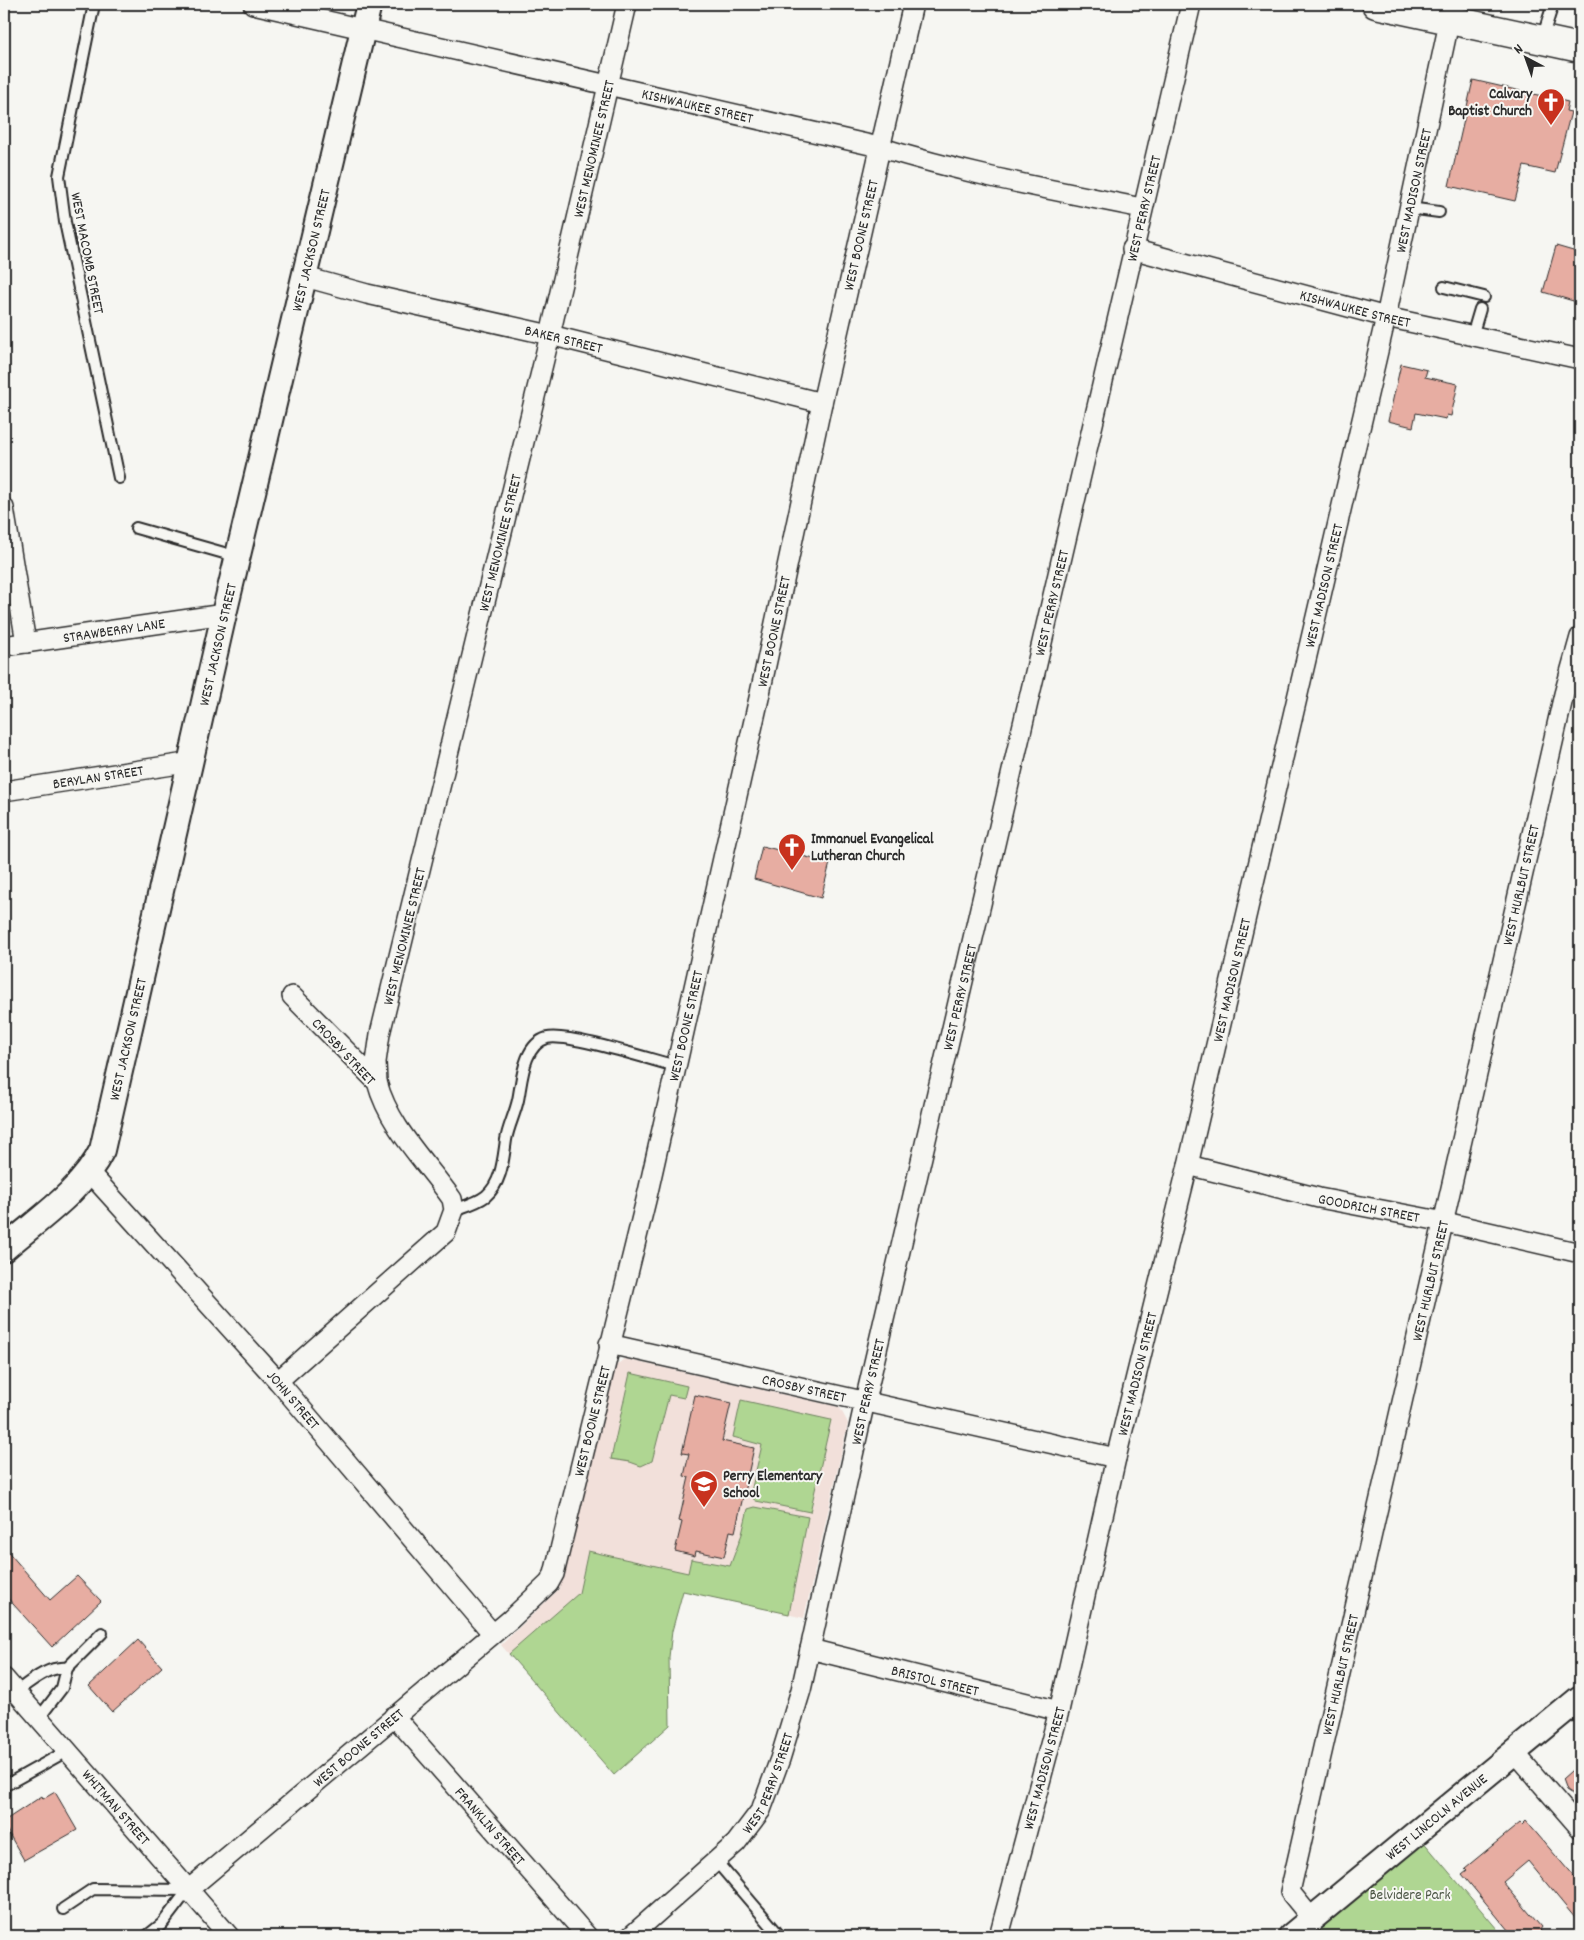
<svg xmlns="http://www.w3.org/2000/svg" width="1584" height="1940" viewBox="0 0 1584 1940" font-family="Dekko,sans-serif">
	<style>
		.built { fill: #f2e0da }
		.green { fill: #afd692; stroke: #6d805e }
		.building { fill: #e7ada2; stroke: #2b2b2b }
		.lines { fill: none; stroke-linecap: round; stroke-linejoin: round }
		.service-casing { stroke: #2b2b2b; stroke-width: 14 }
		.minor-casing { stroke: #2b2b2b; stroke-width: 22 }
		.tertiary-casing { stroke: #2b2b2b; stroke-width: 28 }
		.secondary-casing { stroke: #2b2b2b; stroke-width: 31 }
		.service { stroke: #f6f6f2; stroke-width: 10 }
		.minor { stroke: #f6f6f2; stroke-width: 19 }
		.tertiary { stroke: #f6f6f2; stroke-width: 24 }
		.secondary { stroke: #f6f6f2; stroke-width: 28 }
		.labels { text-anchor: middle; stroke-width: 4; stroke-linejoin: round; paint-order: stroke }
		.poi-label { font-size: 15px; font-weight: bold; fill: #2b2b2b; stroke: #f6f6f2; text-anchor: start }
		.street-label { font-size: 15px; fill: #2b2b2b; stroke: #f6f6f2 }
		.park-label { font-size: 15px; fill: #4c5645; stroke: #f6f6f2 }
	</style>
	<rect width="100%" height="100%" fill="#f6f6f2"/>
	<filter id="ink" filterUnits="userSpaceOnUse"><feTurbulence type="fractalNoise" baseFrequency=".02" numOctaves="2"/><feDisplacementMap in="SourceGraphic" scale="10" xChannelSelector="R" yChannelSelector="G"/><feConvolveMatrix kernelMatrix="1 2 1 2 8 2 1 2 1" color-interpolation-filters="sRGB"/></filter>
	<g filter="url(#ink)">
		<polygon class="built" points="624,1359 835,1406 840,1408 848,1423 804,1618 683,1591 672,1631 669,1657 670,1725 614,1775 501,1645 559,1589 612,1369"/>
		<g class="green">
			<polygon points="630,1373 687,1386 684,1398 669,1395 652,1461 641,1466 630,1462 611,1459"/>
			<polygon points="741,1400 831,1420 810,1512 756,1501 750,1496 762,1445 733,1437"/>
			<polygon points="755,1507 808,1517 789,1614 683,1591 672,1631 669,1657 670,1725 614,1775 509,1654 579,1593 588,1551 688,1573 691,1559 730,1566 742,1534 748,1509"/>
			<polygon points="1416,1833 1503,1936 1292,1936"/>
		</g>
		<g class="building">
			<polygon points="1473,80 1568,102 1566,111 1571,112 1555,173 1524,166 1515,201 1449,186"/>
			<polygon points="1556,246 1580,253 1580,303 1543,292"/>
			<polygon points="1401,364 1427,370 1425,377 1458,384 1451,416 1447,415 1446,419 1416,413 1413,427 1388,421"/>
			<polygon points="762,846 830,863 821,898 754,879"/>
			<polygon points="695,1395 731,1403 722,1441 754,1448 735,1532 730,1531 724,1557 696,1551 695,1556 675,1551 682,1522 679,1521 689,1477 684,1476 689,1454 682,1453"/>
			<polygon points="4,1547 50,1600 77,1576 101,1601 52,1647 4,1594"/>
			<polygon points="138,1640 162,1667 112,1712 89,1686"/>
			<polygon points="1580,1763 1580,1799 1566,1790 1562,1779"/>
			<polygon points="55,1792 77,1830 24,1860 4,1825 4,1821 42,1796 43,1799"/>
			<polygon points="1526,1821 1580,1884 1580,1924 1528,1861 1503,1882 1541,1927 1539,1930 1545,1936 1513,1936 1462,1874 1467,1870 1465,1868 1520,1823 1522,1825"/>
		</g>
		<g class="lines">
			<g class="service-casing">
				<g id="service">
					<polyline points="94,4 59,176 65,222 119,478"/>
					<polyline points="1542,39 1553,4"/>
					<polyline points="1409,208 1439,212"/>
					<polyline points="1444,287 1484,297"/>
					<polyline points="1472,336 1480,309"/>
					<polyline points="136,528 238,557"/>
					<path d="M454,1210c11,-4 23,-7 32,-14 16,-14 17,-36 20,-56 2,-13 9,-26 12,-40 4,-19 5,-55 29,-62 21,-5 105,22 129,28"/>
					<polyline points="67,1668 102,1633"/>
					<path d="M16,1692c15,-11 32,-26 51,-24l-5,20 -23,30"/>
					<polyline points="4,1786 67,1751"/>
					<polyline points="716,1861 780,1936"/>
					<polyline points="63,1909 93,1889 188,1890"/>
					<polyline points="147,1936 162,1924 188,1890"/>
				</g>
			</g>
			<g class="minor-casing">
				<g id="minor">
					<path id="s1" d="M253,4l626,143c86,27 174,43 263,61"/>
					<path id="s2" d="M1132,249l254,68 194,42"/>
					<path id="s3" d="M305,277l62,17 183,41 272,68"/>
					<polyline points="4,508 26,643"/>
					<path id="s4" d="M4,646l220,-32"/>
					<path id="s5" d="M4,791l188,-29"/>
					<path id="s6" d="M377,1082l-1,-20 4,-28 170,-699 77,-331"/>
					<path id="s7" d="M1188,1165l131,33 126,24 135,31"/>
					<path id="s8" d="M89,1172l189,209 214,252"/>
					<path id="s9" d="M609,1344l507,114"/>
					<path d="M278,1381l168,-149 8,-22 -2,-11c-27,-38 -63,-72 -75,-117l-85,-86"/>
					<path id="s10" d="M810,1649l249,62"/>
					<path id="s11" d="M4,1678l225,258"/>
					<path id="s12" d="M394,1716l193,220"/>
					<polyline points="1514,1752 1580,1828"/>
					<path id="s13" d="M188,1890l323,-271 38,-36 5,-9 94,-382 111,-494 63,-295 91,-399"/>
					<path id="s14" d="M1312,1919l-22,-27 274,-1198 16,-57"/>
					<path id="s15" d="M631,1936l105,-93 25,-33 19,-51 21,-69 64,-289 326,-1397"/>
					<path id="s16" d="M999,1936l60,-225 57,-253 72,-293 198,-848 67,-313"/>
				</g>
			</g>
			<g class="tertiary-casing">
				<g id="tertiary">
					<path id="s17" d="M4,1249c33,-29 78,-58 98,-99l122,-536 145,-610"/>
					<path id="s18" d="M1291,1936l289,-238"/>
				</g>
			</g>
			<g class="secondary-casing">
				<polyline id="secondary" points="1376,4 1580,48"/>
			</g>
			<use href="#service" class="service"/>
			<use href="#minor" class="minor"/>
			<use href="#tertiary" class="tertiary"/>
			<use href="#secondary" class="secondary"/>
		</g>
	</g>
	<defs>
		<g id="church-pin" transform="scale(1.4375)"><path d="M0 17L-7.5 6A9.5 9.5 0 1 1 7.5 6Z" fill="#c8321e" stroke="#f6f6f2"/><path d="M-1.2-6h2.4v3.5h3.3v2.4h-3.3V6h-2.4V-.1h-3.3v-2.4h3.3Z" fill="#fff"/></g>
		<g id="school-pin" transform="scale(1.4375)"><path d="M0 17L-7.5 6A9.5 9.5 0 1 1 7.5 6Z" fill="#c8321e" stroke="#f6f6f2"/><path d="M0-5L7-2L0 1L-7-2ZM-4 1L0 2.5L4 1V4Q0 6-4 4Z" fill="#fff"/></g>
	</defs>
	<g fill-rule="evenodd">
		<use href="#church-pin" x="1551" y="102"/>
		<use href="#church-pin" x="792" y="847"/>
		<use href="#school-pin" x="704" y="1484"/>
	</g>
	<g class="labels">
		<g class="poi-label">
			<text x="1532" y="98" text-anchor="end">Calvary<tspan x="1532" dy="17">Baptist Church</tspan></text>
			<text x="811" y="843">Immanuel Evangelical<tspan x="811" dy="17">Lutheran Church</tspan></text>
			<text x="723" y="1480">Perry Elementary<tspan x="723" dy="17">School</tspan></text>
		</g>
		<g class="street-label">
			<text dy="5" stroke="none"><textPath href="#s1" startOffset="456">KISHWAUKEE STREET</textPath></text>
			<text dy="5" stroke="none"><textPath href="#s6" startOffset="959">WEST MENOMINEE STREET</textPath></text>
			<text dy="5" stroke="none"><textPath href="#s16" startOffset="1794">WEST MADISON STREET</textPath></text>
			<text dy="5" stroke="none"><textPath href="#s15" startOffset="1829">WEST PERRY STREET</textPath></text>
			<text dy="5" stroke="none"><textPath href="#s13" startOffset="1858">WEST BOONE STREET</textPath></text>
			<text dy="5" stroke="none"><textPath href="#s17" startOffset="1064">WEST JACKSON STREET</textPath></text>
			<text transform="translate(88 253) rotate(79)" y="5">WEST MACOMB STREET</text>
			<text dy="5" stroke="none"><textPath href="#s2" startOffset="231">KISHWAUKEE STREET</textPath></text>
			<text dy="5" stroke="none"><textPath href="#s3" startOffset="266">BAKER STREET</textPath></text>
			<text dy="5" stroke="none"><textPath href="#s6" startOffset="554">WEST MENOMINEE STREET</textPath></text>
			<text dy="5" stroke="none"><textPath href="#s16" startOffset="1389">WEST MADISON STREET</textPath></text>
			<text dy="5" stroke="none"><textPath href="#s15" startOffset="1424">WEST PERRY STREET</textPath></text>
			<text dy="5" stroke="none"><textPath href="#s4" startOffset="111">STRAWBERRY LANE</textPath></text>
			<text dy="5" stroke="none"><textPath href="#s13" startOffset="1452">WEST BOONE STREET</textPath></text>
			<text dy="5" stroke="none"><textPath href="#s17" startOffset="659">WEST JACKSON STREET</textPath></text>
			<text dy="5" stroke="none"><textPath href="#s5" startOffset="95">BERYLAN STREET</textPath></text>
			<text dy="5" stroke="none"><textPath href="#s14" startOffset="1068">WEST HURLBUT STREET</textPath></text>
			<text dy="5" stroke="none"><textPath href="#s6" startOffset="149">WEST MENOMINEE STREET</textPath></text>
			<text dy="5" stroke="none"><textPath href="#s16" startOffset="984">WEST MADISON STREET</textPath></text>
			<text dy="5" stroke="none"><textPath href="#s15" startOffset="1019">WEST PERRY STREET</textPath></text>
			<text dy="5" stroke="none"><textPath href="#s13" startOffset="1048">WEST BOONE STREET</textPath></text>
			<text dy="5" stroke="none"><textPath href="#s17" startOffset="254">WEST JACKSON STREET</textPath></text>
			<text transform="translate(344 1051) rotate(47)" y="5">CROSBY STREET</text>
			<text dy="5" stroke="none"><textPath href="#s7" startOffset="186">GOODRICH STREET</textPath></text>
			<text dy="5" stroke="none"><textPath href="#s14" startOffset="662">WEST HURLBUT STREET</textPath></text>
			<text dy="5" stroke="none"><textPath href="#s16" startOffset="579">WEST MADISON STREET</textPath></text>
			<text dy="5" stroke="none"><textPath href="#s9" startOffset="200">CROSBY STREET</textPath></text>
			<text dy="5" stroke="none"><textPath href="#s15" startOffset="614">WEST PERRY STREET</textPath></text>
			<text dy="5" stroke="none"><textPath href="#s8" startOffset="306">JOHN STREET</textPath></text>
			<text dy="5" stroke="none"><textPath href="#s13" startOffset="642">WEST BOONE STREET</textPath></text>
			<text dy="5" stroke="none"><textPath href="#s14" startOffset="258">WEST HURLBUT STREET</textPath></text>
			<text dy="5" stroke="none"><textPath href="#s10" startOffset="129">BRISTOL STREET</textPath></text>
			<text dy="5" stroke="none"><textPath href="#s13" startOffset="222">WEST BOONE STREET</textPath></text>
			<text dy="5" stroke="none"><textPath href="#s16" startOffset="174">WEST MADISON STREET</textPath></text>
			<text dy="5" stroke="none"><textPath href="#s15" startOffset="209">WEST PERRY STREET</textPath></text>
			<text dy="5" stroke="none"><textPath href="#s11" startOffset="171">WHITMAN STREET</textPath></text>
			<text dy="5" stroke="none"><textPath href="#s18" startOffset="188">WEST LINCOLN AVENUE</textPath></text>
			<text dy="5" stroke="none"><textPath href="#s12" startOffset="146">FRANKLIN STREET</textPath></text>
		</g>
		<g class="park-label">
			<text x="1410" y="1899">Belvidere Park</text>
		</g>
	</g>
	<rect width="1584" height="1940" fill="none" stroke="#f6f6f2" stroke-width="20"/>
	<rect x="10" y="10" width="1564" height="1920" fill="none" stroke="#2b2b2b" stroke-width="2" filter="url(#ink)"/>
	<g transform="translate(1526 58) rotate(319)" stroke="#f6f6f2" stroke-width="4" paint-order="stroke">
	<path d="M0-4L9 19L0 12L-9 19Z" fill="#2b2b2b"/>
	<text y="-8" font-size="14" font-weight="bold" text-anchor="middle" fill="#2b2b2b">N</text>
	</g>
</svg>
